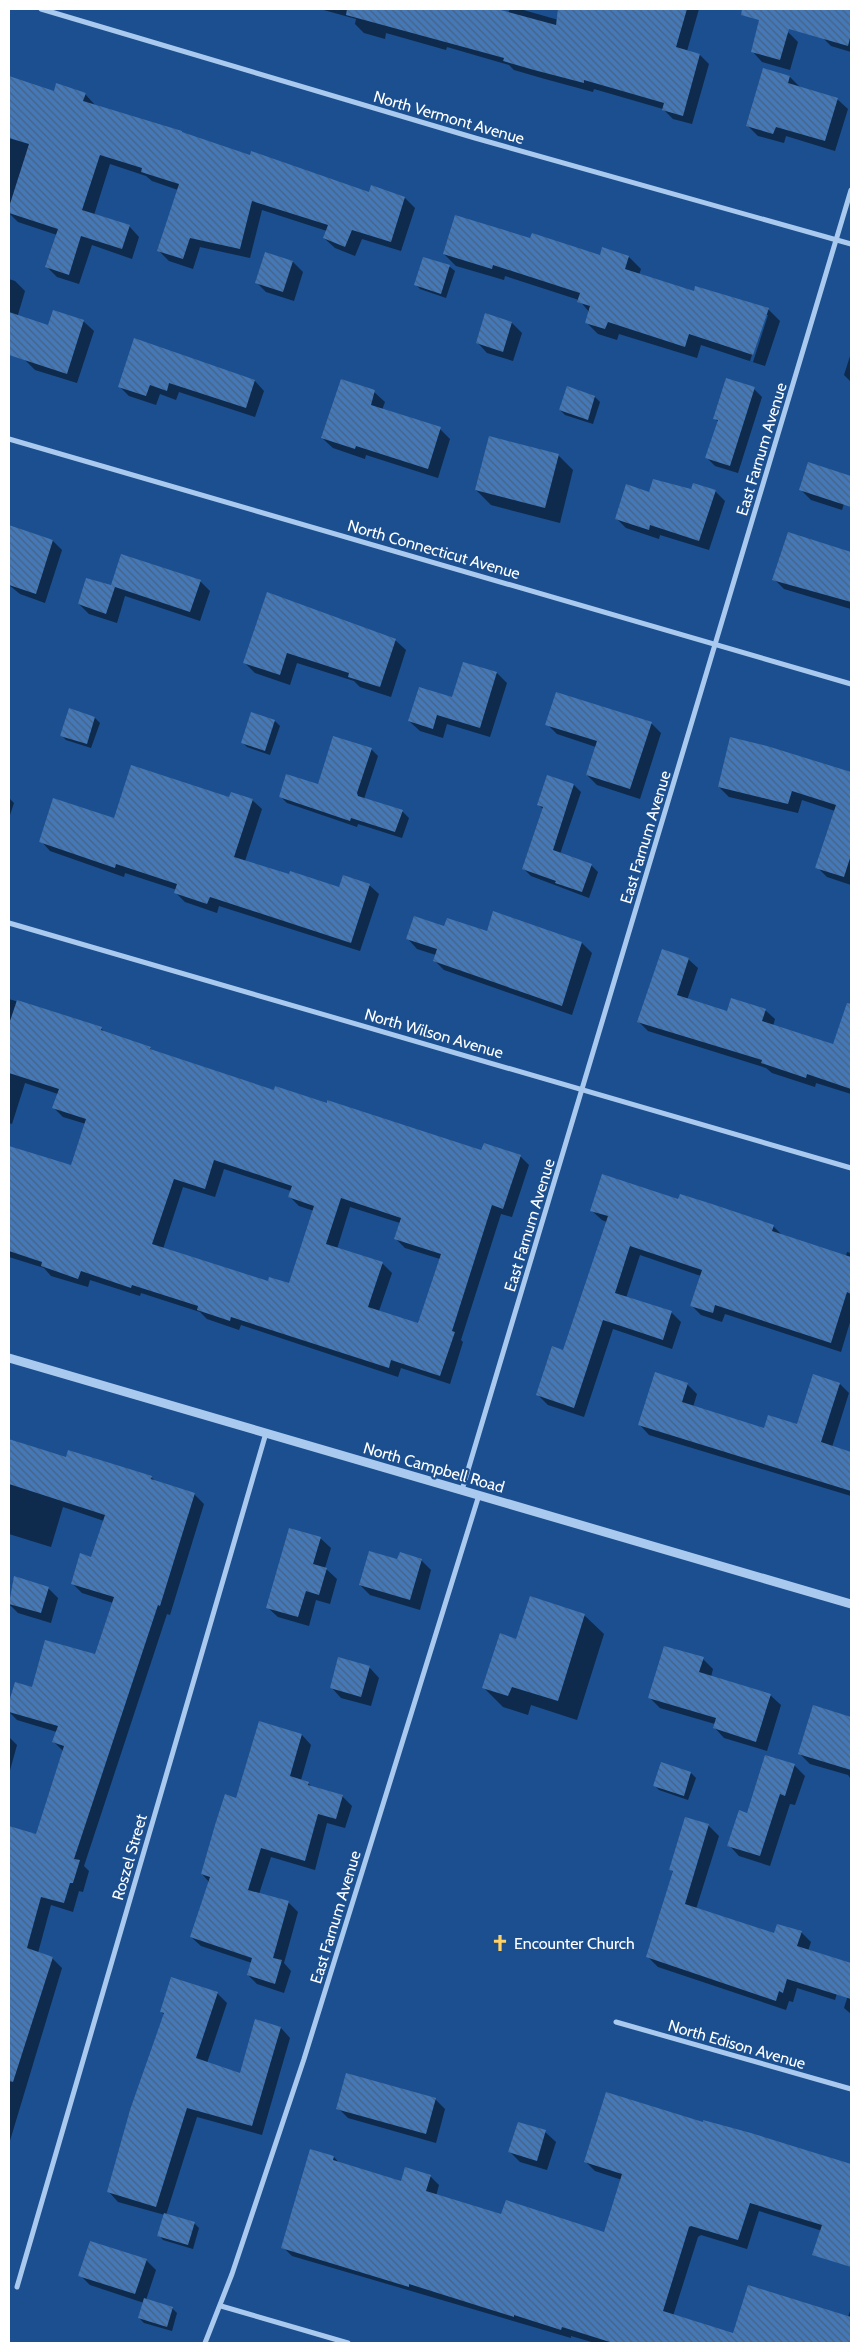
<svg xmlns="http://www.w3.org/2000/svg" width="860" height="2352" viewBox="0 0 860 2352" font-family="Cabin,sans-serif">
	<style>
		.shadow { fill: #0007; fill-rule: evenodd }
		.building { fill: url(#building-back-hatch); fill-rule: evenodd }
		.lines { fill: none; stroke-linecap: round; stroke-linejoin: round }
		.minor { stroke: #a9c9ee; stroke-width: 5 }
		.tertiary { stroke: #a9c9ee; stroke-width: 9 }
		.labels { text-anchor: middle; stroke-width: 4.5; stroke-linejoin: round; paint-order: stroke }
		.street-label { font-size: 16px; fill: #fff; stroke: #1b4f8f }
		.poi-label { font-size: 16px; fill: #fff; stroke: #1b4f8f; text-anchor: start }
	</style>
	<defs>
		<pattern id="building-back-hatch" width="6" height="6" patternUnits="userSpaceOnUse" patternTransform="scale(1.25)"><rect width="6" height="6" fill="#4478b7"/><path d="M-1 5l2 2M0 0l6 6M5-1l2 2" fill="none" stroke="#486282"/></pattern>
	</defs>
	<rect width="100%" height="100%" fill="#1b4f8f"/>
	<g class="shadow">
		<polygon points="320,9 493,9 508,13 510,9 520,9 611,35 619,9 699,9 687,51 700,55 709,64 692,124 673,119 663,109 594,89 593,92 545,79 514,70 509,65 447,47 446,50 386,33 385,39 364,33 355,24 356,19"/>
		<polygon points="831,9 851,9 851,52 831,46 823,38"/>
		<polygon points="788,32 798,42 790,70 762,62 752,51"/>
		<polygon points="764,70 790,77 800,87 837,99 848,109 835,151 786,136 784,143 758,136 748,126"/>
		<polygon points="9,78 55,93 85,94 95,105 185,135 370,193 405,198 415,208 401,251 362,239 355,256 335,248 324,238 327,231 262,210 250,258 200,247 193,269 169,261 159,251 178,190 152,181 146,176 110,164 94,215 129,226 139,237 132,259 92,245 79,284 57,277 47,267 57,235 18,222 9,213"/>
		<path d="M531,239l69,18h29l12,12 -2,6 55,17 74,17 12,12 -15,45 -64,-21 -4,13 -78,-24 -2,6 -19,-6 -12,-12 4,-9 -11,-13 -74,-24 -1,4 -48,-14 -12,-12zM765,315h3l-15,47 -3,-1z"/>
		<polygon points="265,253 293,262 303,272 294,301 266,292 256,282"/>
		<polygon points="424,258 450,267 455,271 446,298 420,289 415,284"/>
		<polygon points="9,279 15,281 25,291 17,318 9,316"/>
		<polygon points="486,315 512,323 522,333 513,361 487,353 477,342"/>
		<polygon points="83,321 94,331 77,383 35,370 25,360"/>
		<polygon points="135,339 255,381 264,391 255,417 179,392 176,400 160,394 156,405 129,396 119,386"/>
		<polygon points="851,353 851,382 844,375"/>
		<polygon points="568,388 595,397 600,402 593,424 565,415 560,410"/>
		<polygon points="754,389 762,397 738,473 715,466 707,458 718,422 715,418"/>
		<polygon points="374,392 385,402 382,410 440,429 450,439 438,478 366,455 365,459 333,448 322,438"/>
		<polygon points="558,455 573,470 560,523 491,505 476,490"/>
		<polygon points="850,484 842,510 811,500 801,490"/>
		<polygon points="692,490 715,491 725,501 709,550 660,535 659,539 626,528 616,518 650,493"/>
		<polygon points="9,525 53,541 62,550 45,603 20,594 9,585"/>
		<polygon points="789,533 851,553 851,609 784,589 774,579"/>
		<polygon points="200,581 210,591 200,621 125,596 117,623 89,614 79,604 112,587"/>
		<polygon points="267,594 395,640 406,650 391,697 360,687 354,681 297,663 290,685 255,673 245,663"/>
		<polygon points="464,663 497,673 507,683 490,737 447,724 443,738 420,731 409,721 453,698"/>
		<polygon points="70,710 95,718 100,723 91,748 66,740 61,735"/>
		<polygon points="252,713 275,721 280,726 270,755 247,747 242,742"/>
		<polygon points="651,723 661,733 640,799 597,785 587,775 596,747 557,734 547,724"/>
		<polygon points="767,747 851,773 851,885 827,877 817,867 835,811 802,800 798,813 729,797 719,787"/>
		<polygon points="371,749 378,756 364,799 402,811 409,818 402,838 358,824 357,827 287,803 280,796 319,785"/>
		<polygon points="547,777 574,785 581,792 560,854 591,865 598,872 589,898 531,876 524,869 543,809 538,804"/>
		<polygon points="9,798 14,803 9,818"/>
		<polygon points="230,799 252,800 262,809 245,861 290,876 340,888 369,885 379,894 360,951 219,906 217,913 185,902 176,893 177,890 125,873 124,877 50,851 41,841 115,820"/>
		<polygon points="494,913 582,943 592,953 572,1015 444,970 434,960 436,955 417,949 408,939 445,927 488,932"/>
		<polygon points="688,959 698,968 687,1000 728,1012 765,1010 775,1019 773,1026 834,1046 835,1043 851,1048 851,1094 816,1083 815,1087 772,1073 766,1068 648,1031 639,1022"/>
		<path d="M9,999l92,29 5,6 44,14 3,3 122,40 207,61 38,4 9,9 -17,52 -11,-3 -40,126 2,2 -13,42 -49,-16 -3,9 -157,-52 -2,5 -32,-11 -7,-7 -59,-19 -1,3 -50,-16 -2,7 -37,-11 -7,-8 -35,-11v-110l63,20 14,-43 -23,-7 -9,-9 4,-14 -33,-11 -13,41 -3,-1zM224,1169l67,22 -1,6 9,9 15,5 -24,74 -21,-3 -106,-33 20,-62 32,10zM350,1207l50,16 -5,15 10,10 35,11 -21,66 -40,-14 13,-38 -10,-10 -45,-14z"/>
		<polygon points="679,1200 773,1226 783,1236 846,1256 847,1252 851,1253 851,1319 841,1352 725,1314 722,1322 701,1315 692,1306 701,1276 640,1255 626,1298 671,1312 681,1322 672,1349 613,1329 584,1417 548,1405 538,1395 564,1351 607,1222 602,1220 592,1211"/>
		<polygon points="687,1384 697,1394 693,1407 765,1430 798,1425 840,1384 849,1393 832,1447 851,1453 851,1496 649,1435 640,1425"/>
		<polygon points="9,1439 67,1459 151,1477 156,1482 194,1494 204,1504 170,1615 167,1614 84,1866 89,1871 83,1892 79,1891 73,1912 51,1905 38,1953 52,1958 62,1968 9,2144 9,1914 22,1870 9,1866 9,1828 37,1835 64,1752 54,1742 57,1732 17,1720 9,1712 9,1707 16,1683 33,1689 96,1656 113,1603 82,1593 72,1583 92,1558 104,1521 63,1507 51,1547 9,1534"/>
		<polygon points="320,1538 331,1548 325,1568 337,1579 330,1604 316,1600 309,1626 278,1617 267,1607"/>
		<polygon points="421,1560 431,1570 420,1610 370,1595 360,1585 398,1561"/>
		<polygon points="15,1578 48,1588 58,1598 51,1623 18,1613 9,1604"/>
		<polygon points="584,1615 604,1634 577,1720 531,1705 528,1715 503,1707 484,1688"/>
		<polygon points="703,1659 713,1669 711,1677 770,1695 781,1705 767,1751 724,1738 714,1727 715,1724 660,1708 650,1698"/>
		<polygon points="369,1667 379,1678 371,1706 341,1698 331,1687"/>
		<polygon points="814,1707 851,1719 851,1779 848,1775 810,1764 799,1753"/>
		<polygon points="260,1723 302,1735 311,1745 301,1780 308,1783 313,1788 342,1796 352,1806 345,1828 327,1823 315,1870 271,1857 259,1894 288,1902 298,1912 284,1963 291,1971 284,1993 257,1984 248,1975 252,1963 201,1946 191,1937 209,1882 202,1874 237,1800"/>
		<polygon points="9,1737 17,1745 9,1774"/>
		<polygon points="794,1765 805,1776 795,1805 790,1804 770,1866 739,1856 729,1845 748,1815"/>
		<polygon points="691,1773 696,1778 688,1800 659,1790 654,1785"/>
		<polygon points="708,1825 719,1836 696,1909 775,1934 801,1932 811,1942 808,1951 844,1969 835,2000 797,1988 793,2002 789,2001 786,2010 658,1967 648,1957 674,1873 670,1869"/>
		<polygon points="851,1986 851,2014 844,2008"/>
		<polygon points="217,1993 227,2003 207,2063 241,2074 281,2028 290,2038 262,2135 197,2117 166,2215 194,2223 199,2228 193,2249 163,2240 159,2235 165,2215 118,2202 109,2192 165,2015 161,2012"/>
		<polygon points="435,2099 445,2109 436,2143 348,2118 338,2108"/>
		<polygon points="704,2124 750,2134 851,2165 851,2230 848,2239 759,2211 747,2249 701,2235 698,2237 673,2316 734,2335 848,2317 851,2308 851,2343 595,2343 571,2336 571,2338 292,2256 283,2247 334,2157 340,2164 402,2183 430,2176 439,2185 436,2196 502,2216 605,2233 622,2180 595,2171 586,2162"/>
		<polygon points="545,2132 556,2142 547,2170 520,2162 510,2152"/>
		<polygon points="146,2260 156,2270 146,2300 172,2308 177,2313 172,2331 144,2323 139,2318 144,2303 90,2285 80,2275"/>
	</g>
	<g class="building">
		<polygon points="347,9 497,9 556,25 558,9 687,9 676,47 700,54 683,116 662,110 664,103 584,80 584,83 534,70 503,61 504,58 346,15"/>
		<polygon points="742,9 851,9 851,34 848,46 789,29 780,60 751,52 759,20 741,15"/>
		<polygon points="763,68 790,76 788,83 838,98 825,141 776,127 773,134 746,126"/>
		<polygon points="9,76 54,91 56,83 86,93 83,101 182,131 182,132 250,155 251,151 369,192 371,185 405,197 391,242 352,230 345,247 323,238 328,225 252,201 240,249 190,238 183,259 157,251 179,184 141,172 142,168 100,155 82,210 130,225 122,249 81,236 69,275 45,267 58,229 9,213 9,207 29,144 9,138"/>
		<polygon points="455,215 530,238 532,233 600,255 602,247 629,256 625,269 694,291 695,286 769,308 753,355 689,334 685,347 608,322 605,329 585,323 590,306 577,302 580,293 493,265 492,269 443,254"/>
		<polygon points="265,252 293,261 283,292 255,283"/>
		<polygon points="423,257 450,265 441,294 414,285"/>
		<polygon points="53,310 84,320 67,374 9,355 9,312 48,325"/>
		<polygon points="485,313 512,322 503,352 476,343"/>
		<polygon points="134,338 255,380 246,408 169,383 167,391 150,385 146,396 118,387"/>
		<polygon points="726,378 755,387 730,466 705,458 718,420 713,419"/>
		<polygon points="341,379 375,390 371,405 441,427 428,469 356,446 355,449 321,438"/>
		<polygon points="567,386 595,396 588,420 559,410"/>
		<polygon points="489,436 559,454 545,508 475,490"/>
		<polygon points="808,462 851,476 851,507 799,490"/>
		<polygon points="653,479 691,489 693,483 716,490 699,541 650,525 649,530 615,519 626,484 649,492"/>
		<polygon points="9,525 53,540 36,594 9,585"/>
		<polygon points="788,532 851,552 851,602 772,580"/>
		<polygon points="121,554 201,580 190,612 115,587 106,614 78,604 86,578 111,585"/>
		<polygon points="267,592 396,639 380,687 348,677 349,673 287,653 280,675 243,663"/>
		<polygon points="463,662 497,672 480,728 437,715 433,729 408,721 419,687 452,697"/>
		<polygon points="556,692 652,722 630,789 586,775 597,741 545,725"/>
		<polygon points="69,708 95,717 87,744 60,736"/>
		<polygon points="251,712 275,720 265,751 241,743"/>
		<polygon points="333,736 372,748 357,793 358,796 403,810 395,832 351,818 350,821 279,797 286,774 318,784"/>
		<polygon points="730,737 767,746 851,772 851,855 844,877 815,868 836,805 792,791 788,804 718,787"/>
		<polygon points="131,765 229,797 231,792 253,799 234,857 289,874 290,871 339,887 343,875 370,884 351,943 210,897 207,904 174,893 177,884 116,864 115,868 39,842 53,798 114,818"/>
		<polygon points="547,775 574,784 553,850 592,864 582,892 555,883 556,881 522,869 543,807 537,805"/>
		<polygon points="493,911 582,942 562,1006 433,961 437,949 406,939 414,916 444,926 447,918 487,931"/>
		<polygon points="662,949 689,958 677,995 727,1011 731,998 766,1009 762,1021 833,1044 847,1003 851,1004 851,1089 807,1074 806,1078 761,1063 762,1060 637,1022"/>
		<path d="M17,1000l85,27 -1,3 50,17 -1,2 124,41 1,-4 52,17v-3l154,50 3,-7 37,12 -18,54 -11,-4 -40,126 3,1 -15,44 -49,-16 -2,8 -158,-51 -1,4 -33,-11 1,-4 -66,-21 -1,3 -50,-17 -3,8 -37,-13 1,-4 -33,-11v-105l62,19 15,-46 -34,-11 7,-19 -50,-16v-49zM214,1160l78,26 -4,11 26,9 -25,77 -20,-6 -1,4 -116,-37 22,-65 31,10zM341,1198l60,20 -7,21 47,15 -23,69 -50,-16 15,-45 -57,-18z"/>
		<polygon points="602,1174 678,1199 680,1194 712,1204 774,1225 772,1231 851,1257 851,1294 847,1292 831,1343 715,1305 713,1313 690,1306 702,1270 630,1246 615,1293 672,1311 663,1340 603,1320 574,1408 536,1395 552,1346 563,1350 608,1216 590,1211"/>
		<polygon points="655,1372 688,1383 682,1402 764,1428 768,1415 797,1424 813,1374 840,1383 821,1442 851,1452 851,1491 638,1425"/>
		<polygon points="9,1439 66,1457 68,1450 152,1476 151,1479 195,1493 160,1606 158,1605 74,1859 80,1860 73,1883 70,1883 64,1903 41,1897 27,1948 53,1957 13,2082 9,2081 9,1826 36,1834 64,1746 52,1742 58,1726 9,1712 9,1702 15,1682 32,1687 45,1640 95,1654 114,1597 71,1584 80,1553 91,1557 105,1515 9,1484"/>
		<polygon points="289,1528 321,1537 313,1564 327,1568 319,1595 306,1591 298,1617 266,1608"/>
		<polygon points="369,1551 397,1559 400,1552 422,1559 410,1600 359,1585"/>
		<polygon points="14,1576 49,1587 41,1613 9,1604"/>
		<polygon points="530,1596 585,1614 558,1701 512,1687 508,1696 482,1688 500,1633 516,1639"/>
		<polygon points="664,1646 704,1657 699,1672 771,1694 756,1742 713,1728 716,1718 648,1698"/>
		<polygon points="338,1657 370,1666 361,1697 330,1688"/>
		<polygon points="813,1705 851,1717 851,1770 798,1754"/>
		<polygon points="259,1721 302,1734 290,1776 309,1782 308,1785 343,1795 336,1819 318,1814 305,1861 261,1848 248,1890 289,1901 273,1958 282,1960 275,1984 247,1975 252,1958 190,1937 210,1877 201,1874 215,1825 225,1794 236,1798"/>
		<polygon points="765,1755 795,1764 785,1796 780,1794 760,1856 727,1846 739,1810 747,1813"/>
		<polygon points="661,1762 691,1772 684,1796 653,1786"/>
		<polygon points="685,1817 709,1824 685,1904 774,1933 777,1924 802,1931 797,1946 851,1963 851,1999 787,1979 783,1993 779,1991 776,2001 646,1957 673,1871 669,1870"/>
		<polygon points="171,1977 218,1992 196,2058 240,2073 255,2019 281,2027 252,2126 187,2108 156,2207 107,2192 130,2110 164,2013 160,2012"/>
		<polygon points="346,2073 436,2098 426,2134 336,2109"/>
		<polygon points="606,2092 703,2122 703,2120 751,2133 851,2164 851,2267 812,2255 822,2225 750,2203 738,2240 691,2226 689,2227 663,2311 733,2333 748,2285 851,2317 851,2343 613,2343 562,2327 561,2330 514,2315 514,2317 409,2284 409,2287 281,2248 310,2149 334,2156 333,2160 401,2181 405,2167 431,2175 426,2191 501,2214 506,2200 604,2232 622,2174 584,2162"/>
		<polygon points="518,2122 546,2130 537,2161 508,2152"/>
		<polygon points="164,2213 195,2222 188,2245 157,2236"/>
		<polygon points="90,2241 147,2259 135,2294 78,2276"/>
		<polygon points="144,2298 173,2307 167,2327 138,2318"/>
	</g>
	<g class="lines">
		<g class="minor">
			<polyline points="41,9 475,138 851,244"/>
			<polyline points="9,439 851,684"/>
			<polyline points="9,923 851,1168"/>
			<polyline points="462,1490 851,190"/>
			<polyline points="616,2022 851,2089"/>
			<polyline points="17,2287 266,1433"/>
			<polyline points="221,2306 348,2343"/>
			<polyline points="205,2343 232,2274 304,2059 479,1495"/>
		</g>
		<polyline class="tertiary" points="9,1358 851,1604"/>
	</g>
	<defs>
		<g id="church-bare" transform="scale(1.35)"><path d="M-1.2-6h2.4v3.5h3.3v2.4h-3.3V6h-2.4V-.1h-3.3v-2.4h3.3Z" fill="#ffd166" stroke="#1b4f8f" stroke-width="2.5" paint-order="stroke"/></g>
	</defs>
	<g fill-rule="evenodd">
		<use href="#church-bare" x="500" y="1943"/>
	</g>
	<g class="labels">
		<g class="street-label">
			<text transform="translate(449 117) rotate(16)" y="6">North Vermont Avenue</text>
			<text transform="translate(761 449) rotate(-73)" y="6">East Farnum Avenue</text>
			<text transform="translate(434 549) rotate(16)" y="6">North Connecticut Avenue</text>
			<text transform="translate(645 837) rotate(-73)" y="6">East Farnum Avenue</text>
			<text transform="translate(434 1033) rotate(16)" y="6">North Wilson Avenue</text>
			<text transform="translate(529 1225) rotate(-73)" y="6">East Farnum Avenue</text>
			<text transform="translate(434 1467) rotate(16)" y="6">North Campbell Road</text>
			<text transform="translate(129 1857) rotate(-74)" y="6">Roszel Street</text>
			<text transform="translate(335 1917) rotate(-73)" y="6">East Farnum Avenue</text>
			<text transform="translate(737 2044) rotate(16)" y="6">North Edison Avenue</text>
		</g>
		<g class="poi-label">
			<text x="514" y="1949">Encounter Church</text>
		</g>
	</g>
	<rect width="860" height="2352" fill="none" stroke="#ffffff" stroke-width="20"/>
</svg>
